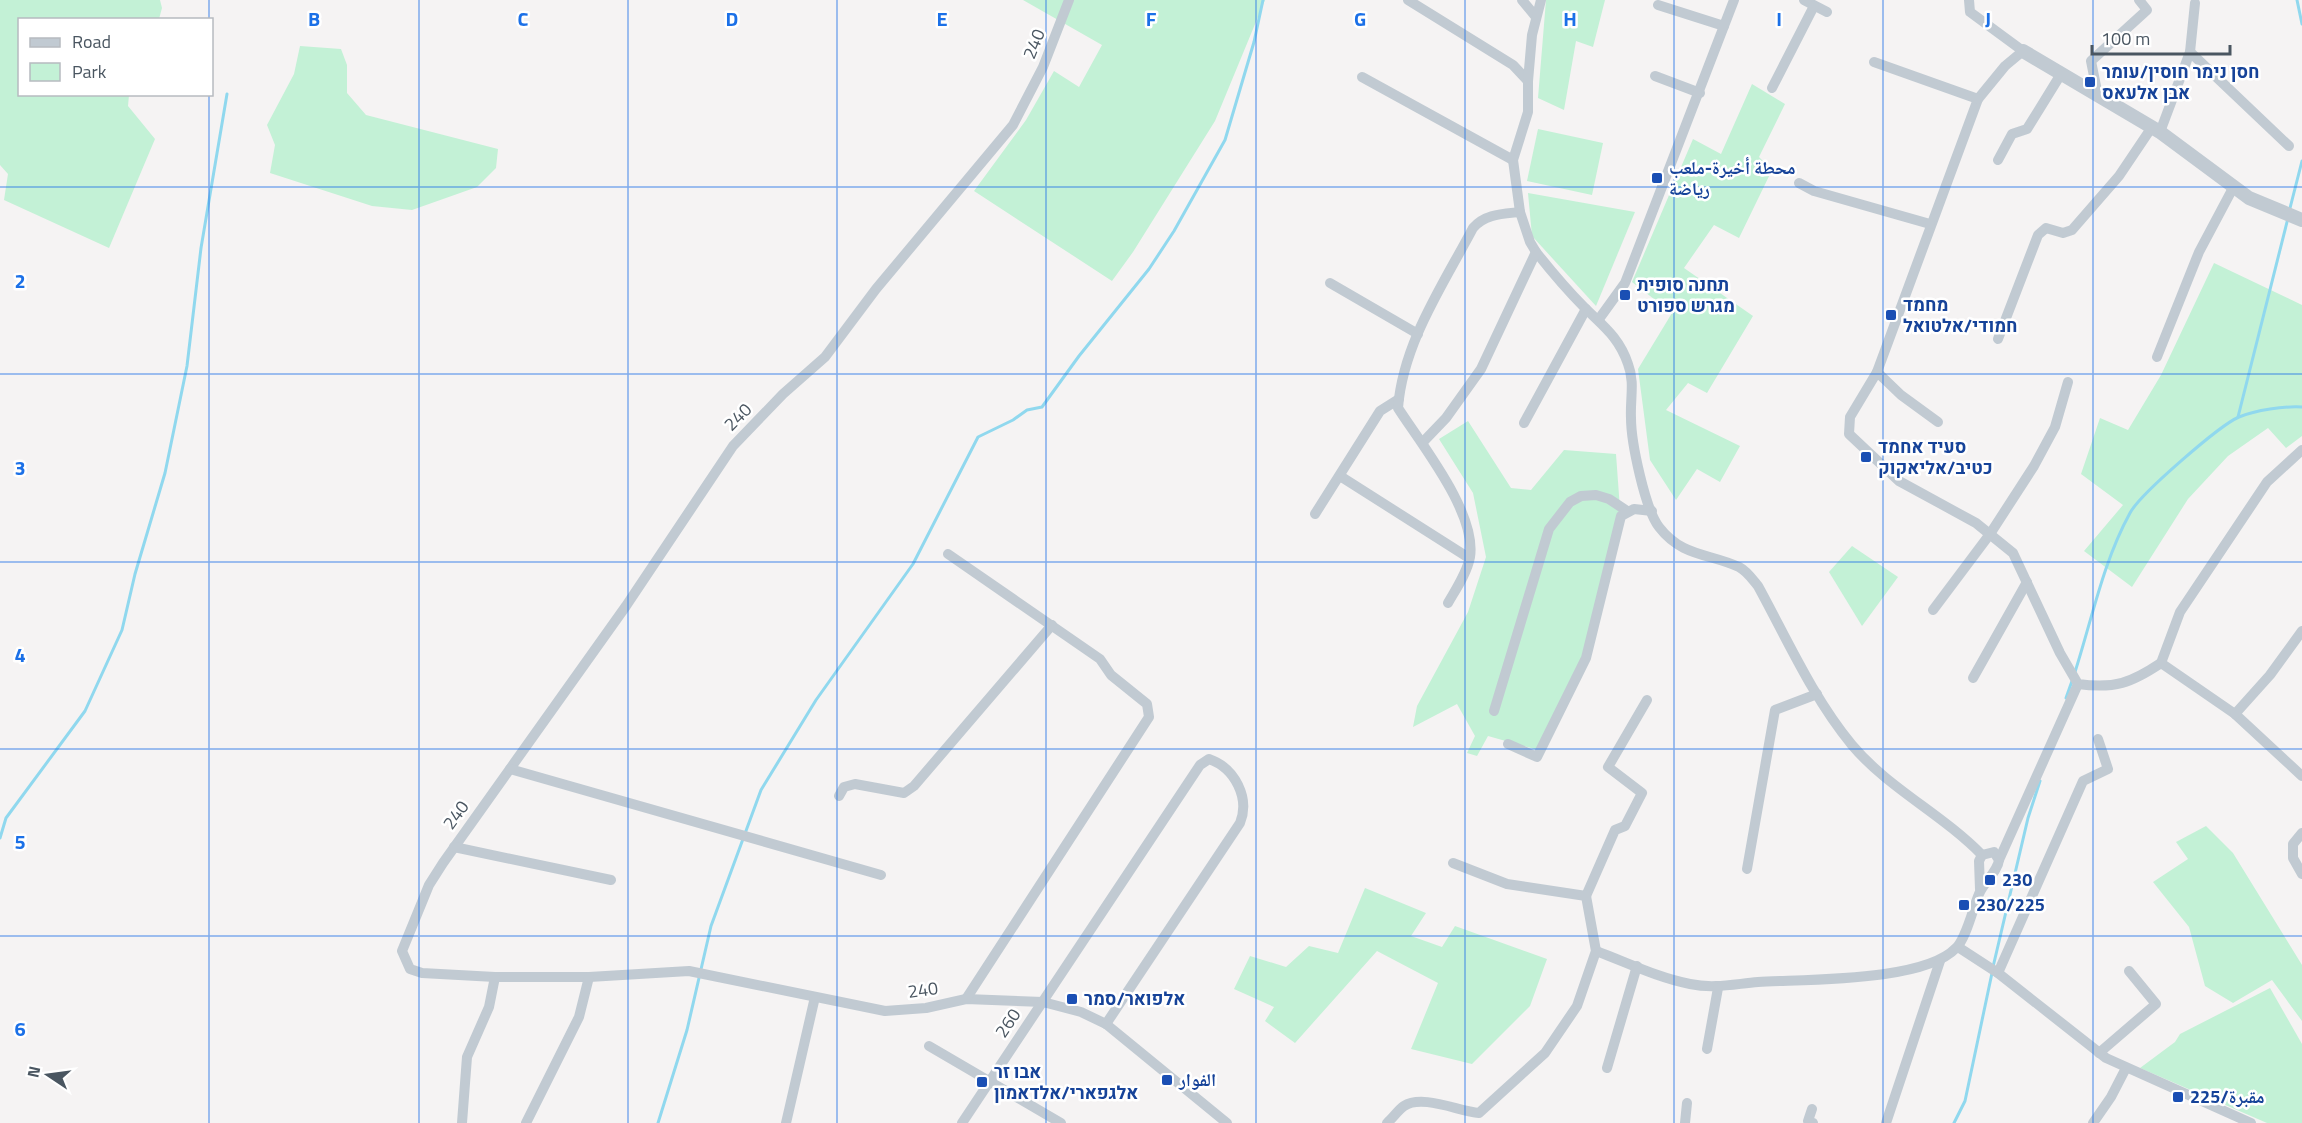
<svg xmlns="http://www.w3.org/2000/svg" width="2302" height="1123" viewBox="0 0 2302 1123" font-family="'Titillium Web','Noto Naskh Arabic',Heebo,sans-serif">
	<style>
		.green { fill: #c3f1d6 }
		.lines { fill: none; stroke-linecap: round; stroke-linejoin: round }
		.stream { stroke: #90d8ee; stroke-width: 3 }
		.minor { stroke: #c1cad2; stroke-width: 10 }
		.tertiary { stroke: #c1cad2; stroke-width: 14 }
		.grid { fill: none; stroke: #1b70e7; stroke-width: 1.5; stroke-opacity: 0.55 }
		.transit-dot { fill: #1a4fb4; stroke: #fff; stroke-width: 2 }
		.labels { text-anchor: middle; stroke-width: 5; stroke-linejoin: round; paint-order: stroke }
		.street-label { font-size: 18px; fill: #4a5661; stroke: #fff }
		.transit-label { font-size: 18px; font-weight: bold; fill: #164399; stroke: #fff; text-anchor: start }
		.grid-label { font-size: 20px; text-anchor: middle; font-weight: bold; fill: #1b70e7; stroke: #fff; stroke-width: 5; stroke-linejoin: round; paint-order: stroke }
	</style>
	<rect width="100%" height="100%" fill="#f5f3f3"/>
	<g class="green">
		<polygon points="0,0 160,0 162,8 159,19 20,20 20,94 129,95 128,106 155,139 109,248 4,200 8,174 0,165"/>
		<polygon points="1023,0 1265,0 1215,121 1133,252 1112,281 974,191 1026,120 1054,71 1079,87 1102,45"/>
		<polygon points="1546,0 1605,0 1593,47 1576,41 1564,110 1538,98"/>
		<polygon points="300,46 341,49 347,65 347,93 366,115 498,149 496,168 477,187 412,210 372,206 270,173 275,145 267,125 294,74"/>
		<polygon points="1752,84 1785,104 1759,157 1772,170 1739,238 1714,225 1684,268 1753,316 1707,393 1688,383 1666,410 1740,446 1720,482 1697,469 1676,500 1650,460 1638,369 1672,313 1632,282 1693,139 1721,154"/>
		<polygon points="1538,129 1603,143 1592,195 1527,181"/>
		<polygon points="1528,193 1635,212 1596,306 1532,236"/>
		<polygon points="2214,263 2302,305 2302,436 2286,448 2268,428 2228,456 2188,499 2132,587 2084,551 2123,505 2081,474 2100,418 2128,430 2161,375"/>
		<polygon points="1468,421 1511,488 1531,490 1564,450 1616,454 1620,509 1582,666 1538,750 1488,736 1477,756 1467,753 1475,736 1457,704 1413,727 1417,706 1468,612 1486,557 1473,493 1439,439"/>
		<polygon points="1852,546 1898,577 1862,626 1829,572"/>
		<polygon points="2206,826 2233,853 2302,965 2302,1021 2272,980 2233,1003 2205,986 2189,927 2153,882 2188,859 2176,842"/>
		<polygon points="1365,888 1426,913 1411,936 1442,947 1455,926 1547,959 1530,1006 1472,1064 1411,1049 1438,983 1377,951 1295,1043 1265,1021 1274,1007 1234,989 1250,956 1286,967 1309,946 1338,953"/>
		<polygon points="2270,988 2302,1044 2302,1123 2267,1123 2140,1068 2175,1042 2180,1034"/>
	</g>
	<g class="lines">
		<g class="stream">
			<polyline points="2297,0 2302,24"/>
			<polyline points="2289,212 2302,161"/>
			<polyline points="2238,417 2288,218"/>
			<path d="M2075,672c17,-53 28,-110 55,-159 10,-19 90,-88 109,-96 17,-7 45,-11 63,-10"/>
			<polyline points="2066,698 2072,681"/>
			<polyline points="0,838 6,818 85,711 122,630 135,574 165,473 187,366 201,248 227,94"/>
			<polyline points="1993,967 2028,818 2040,781"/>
			<polyline points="658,1123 687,1030 711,926 761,790 816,700 913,564 978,437 1013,420 1027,410 1042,407 1079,356 1149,269 1174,231 1225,140 1254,42 1263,0"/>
			<polyline points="1954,1123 1965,1101 1992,973"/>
		</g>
		<g class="minor">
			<polyline points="1069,0 1043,67 1013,125 876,289 825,357 783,394 733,446 626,606 443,863 429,885 402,951 410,969 422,973 495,977 589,977 689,971 885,1011 926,1008 966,999 1043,1002 1081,1012 1106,1024 1227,1123"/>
			<path d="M1408,0l105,65 15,16v31l-15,48 7,52 10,30 6,10c15,19 31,38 48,55 19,19 35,30 44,57 7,18 2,35 3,54 0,24 14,91 28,109 23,30 50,26 80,40 8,4 14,13 19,19 29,53 55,112 94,159 36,43 90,69 130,110"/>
			<polyline points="1522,0 1536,17"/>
			<polyline points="1804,0 1827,12"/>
			<path d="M1969,0l1,12 53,39 -18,15 -27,33 -101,273 -27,45 -1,17 50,47 77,42 37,30 47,100 18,31c37,5 53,-1 83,-21l74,51 67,62"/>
			<polyline points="1658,5 1724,26"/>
			<polyline points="2190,52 2289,146"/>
			<polyline points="1874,62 1978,99"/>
			<polyline points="1655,76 1700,93"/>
			<polyline points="1362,77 1513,160"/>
			<polyline points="1528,81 1532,35 1541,0"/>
			<polyline points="1772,88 1814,6"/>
			<polyline points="2098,96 2091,61 2147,10 2139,0"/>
			<polyline points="2160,132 2190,52 2195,3"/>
			<polyline points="1998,160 2012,134 2027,129 2061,74"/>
			<polyline points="1799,183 1814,191 1930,224"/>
			<polyline points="1330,283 1418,334"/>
			<polyline points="1599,319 1625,283 1734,0"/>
			<polyline points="1998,339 2038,235 2046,228 2063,233 2072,230 2119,176 2152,127"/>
			<polyline points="2157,357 2199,252 2233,188"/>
			<polyline points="1877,372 1901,395 1938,422"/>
			<polyline points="1524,423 1586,309"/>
			<polyline points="1423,442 1446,418 1481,369 1536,252"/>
			<polyline points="1340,476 1469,558"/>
			<polyline points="1315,514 1380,411 1399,399"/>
			<polyline points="948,554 1100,659 1111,675 1147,704 1149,717 966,999"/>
			<path d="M1448,603c8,-14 19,-30 22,-46 7,-44 -49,-113 -72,-149 5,-65 45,-123 75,-180 12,-14 29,-14 47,-16"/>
			<polyline points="1933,610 1990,534 2034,466 2055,427 2068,382"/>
			<polyline points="2161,663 2180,612 2267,482 2302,450"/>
			<polyline points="1973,678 2027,582"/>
			<polyline points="1494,711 1549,529 1570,502 1581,496 1596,495 1609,499 1627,511"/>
			<polyline points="2235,714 2270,675 2302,631"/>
			<polyline points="1508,744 1537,757 1586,658 1621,516 1634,509 1652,511"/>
			<polyline points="510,769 881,875"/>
			<polyline points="839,796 844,787 855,784 904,793 914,786 1052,625"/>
			<polyline points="2302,833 2293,844 2293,858 2302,874"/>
			<polyline points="454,847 611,880"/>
			<polyline points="1999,860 2078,684"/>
			<polyline points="1747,869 1775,710 1817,694"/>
			<polyline points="1980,889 1979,861 1982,855"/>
			<polyline points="1586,896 1615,830 1625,826 1642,793 1608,767 1647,700"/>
			<polyline points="1958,947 1998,973 2106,1058 2251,1123"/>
			<path d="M1596,951c30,11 62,27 94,33 24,5 44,0 68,-2 47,-3 166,0 198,-34 10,-9 17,-40 23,-54 5,-12 19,-23 20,-34l-5,-8 -12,3"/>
			<polyline points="1998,973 2083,781 2108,769 2098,739"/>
			<polyline points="929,1046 1061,1123"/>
			<polyline points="1707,1049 1718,988"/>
			<polyline points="2099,1053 2156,1004 2129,971"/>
			<polyline points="1607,1068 1637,966"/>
			<polyline points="1812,1109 1808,1121 1813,1123"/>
			<polyline points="462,1123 467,1057 489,1007 495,977"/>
			<polyline points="526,1123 579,1017 589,977"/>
			<polyline points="786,1123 815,997"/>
			<path d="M962,1123l238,-358 9,-6c26,9 41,39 31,64l-134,201"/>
			<path d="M1387,1123c6,-5 11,-13 17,-17 18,-12 54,5 75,7l66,-60 32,-47 19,-55 -10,-55 -79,-12 -54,-21"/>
			<polyline points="1685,1123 1687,1103"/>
			<polyline points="1886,1123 1940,961"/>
			<polyline points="2093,1123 2111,1097 2126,1068"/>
		</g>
		<polyline class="tertiary" points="2023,51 2160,132 2249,198 2302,220"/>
	</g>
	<path class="grid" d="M209,0v20M419,0v1123M628,0v1123M837,0v1123M1046,0v1123M1256,0v1123M1465,0v1123M1674,0v1123M1883,0v1123M2093,0v1123M209,94v1029M0,187h2302M0,374h2302M0,562h2302M0,749h2302M0,936h2302"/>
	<g class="transit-dot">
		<rect x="2084" y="76" width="12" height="12" rx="3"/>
		<rect x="1651" y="172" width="12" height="12" rx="3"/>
		<rect x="1619" y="289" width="12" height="12" rx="3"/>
		<rect x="1885" y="309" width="12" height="12" rx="3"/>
		<rect x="1860" y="451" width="12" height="12" rx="3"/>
		<rect x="1984" y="874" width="12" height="12" rx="3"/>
		<rect x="1958" y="899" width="12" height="12" rx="3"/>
		<rect x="1066" y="993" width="12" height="12" rx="3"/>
		<rect x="1161" y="1074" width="12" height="12" rx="3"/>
		<rect x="976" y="1076" width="12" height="12" rx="3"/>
		<rect x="2172" y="1091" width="12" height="12" rx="3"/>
	</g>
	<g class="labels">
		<g class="street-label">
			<text transform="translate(1034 44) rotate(-68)" y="6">240</text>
			<text transform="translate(738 417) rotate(-45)" y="6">240</text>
			<text transform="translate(456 815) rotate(-54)" y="6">240</text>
			<text transform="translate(923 990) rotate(-8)" y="6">240</text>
			<text transform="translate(1008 1023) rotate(-56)" y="6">260</text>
		</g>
		<g class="transit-label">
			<text x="2102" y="78">חסן נימר חוסין/עומר<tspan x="2102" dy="21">אבן אלעאס</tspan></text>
			<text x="1669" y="174">محطة أخيرة-ملعب<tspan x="1669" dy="21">رياضة</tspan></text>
			<text x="1637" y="291">תחנה סופית<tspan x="1637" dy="21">מגרש ספורט</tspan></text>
			<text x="1903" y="311">מחמד<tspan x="1903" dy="21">חמודי/אלטואל</tspan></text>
			<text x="1878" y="453">סעיד אחמד<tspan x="1878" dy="21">כטיב/אליאקוק</tspan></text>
			<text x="2002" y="886">230</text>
			<text x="1976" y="911">230/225</text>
			<text x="1084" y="1005">אלפואר/סמר</text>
			<text x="994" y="1078">אבו זר<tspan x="994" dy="21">אלגפארי/אלדאמון</tspan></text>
			<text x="1179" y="1086">الفوار</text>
			<text x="2190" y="1103">مقبرة/225</text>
		</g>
	</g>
	<g class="grid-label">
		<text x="314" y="26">B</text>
		<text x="523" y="26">C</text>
		<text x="732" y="26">D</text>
		<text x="942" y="26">E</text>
		<text x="1151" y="26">F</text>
		<text x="1360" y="26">G</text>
		<text x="1570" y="26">H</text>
		<text x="1779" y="26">I</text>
		<text x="1988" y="26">J</text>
		<text x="20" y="288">2</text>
		<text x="20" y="475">3</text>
		<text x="20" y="662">4</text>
		<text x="20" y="849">5</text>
		<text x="20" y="1036">6</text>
	</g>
	<rect x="18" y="18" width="195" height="78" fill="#ffffff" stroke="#b7bbc0" stroke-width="1.5"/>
	<rect x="30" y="38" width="30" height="9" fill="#c1cad2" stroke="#b7bbc0" stroke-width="1.5"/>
	<text x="72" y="48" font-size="18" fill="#4a5661">Road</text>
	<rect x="30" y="63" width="30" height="18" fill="#c3f1d6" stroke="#b7bbc0" stroke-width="1.5"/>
	<text x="72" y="78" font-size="18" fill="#4a5661">Park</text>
	<g transform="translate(48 1075) rotate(283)" stroke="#ffffff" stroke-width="4.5" paint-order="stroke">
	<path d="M0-4.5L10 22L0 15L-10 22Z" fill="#4a5661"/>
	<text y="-9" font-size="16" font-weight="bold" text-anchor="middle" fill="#4a5661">N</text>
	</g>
	<path d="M2092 45v9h138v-9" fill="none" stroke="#4a5661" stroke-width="3"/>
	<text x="2101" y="45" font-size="18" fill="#4a5661" stroke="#ffffff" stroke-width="4.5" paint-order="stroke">100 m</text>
</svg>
